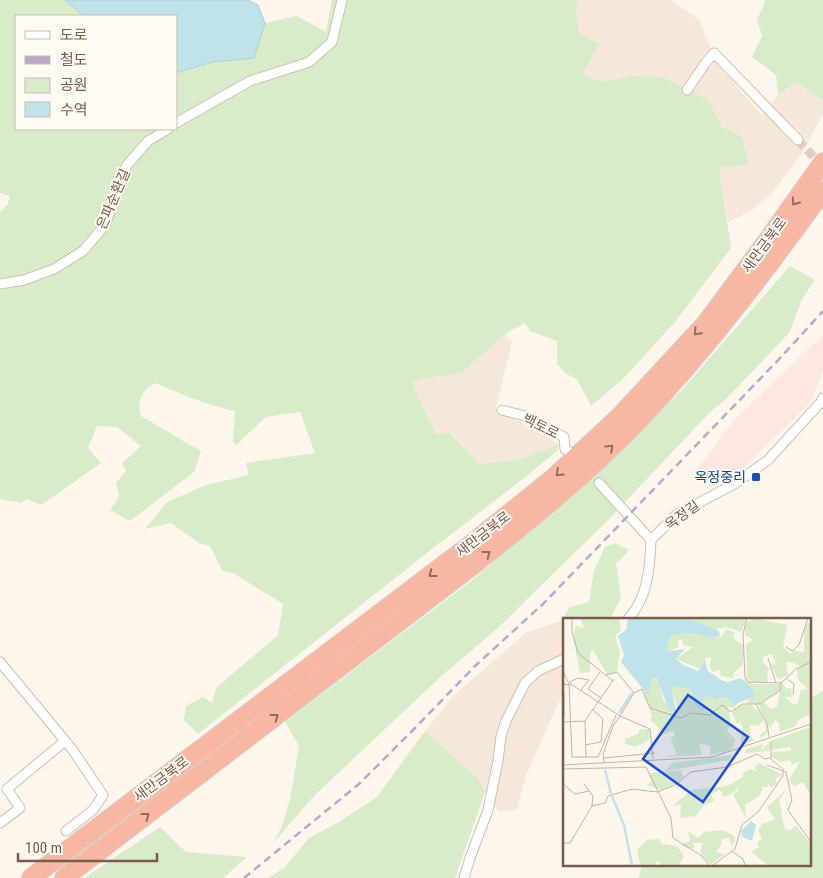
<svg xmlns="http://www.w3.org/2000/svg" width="823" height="878" viewBox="0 0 823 878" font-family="'Roboto Condensed','Noto Sans KR',sans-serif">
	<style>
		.residential { fill: #f5e8da }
		.commercial { fill: #fde8e0 }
		.green { fill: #d8ecc9 }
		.water { fill: #bfe3e8; stroke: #a5d3da }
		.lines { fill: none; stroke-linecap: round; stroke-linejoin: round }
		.street-tunnel { stroke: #dcd0c4; stroke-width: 9; stroke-dasharray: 9 4.5; stroke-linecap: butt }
		.street-casing { stroke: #d1beb0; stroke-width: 11 }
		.highway-casing { stroke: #dad1cd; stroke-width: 20 }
		.street { stroke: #fff; stroke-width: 9 }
		.highway { stroke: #f7b7a3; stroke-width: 18 }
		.rail { stroke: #b9a8c9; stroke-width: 2.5; stroke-dasharray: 8 5; stroke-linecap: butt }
		.oneway { stroke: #936e5e }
		.transit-dot { fill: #1a4fb4; stroke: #fffaf3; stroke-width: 2 }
		.labels { text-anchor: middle; stroke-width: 4; stroke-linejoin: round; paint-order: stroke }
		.street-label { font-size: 14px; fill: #7a5c4d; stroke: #fffaf3 }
		.transit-label { font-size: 14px; fill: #164399; stroke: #fffaf3; text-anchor: end }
		.inset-river { fill: none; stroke: #bfe3e8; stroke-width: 2.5 }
		.inset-road { fill: none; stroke: #c5b3a7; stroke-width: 1 }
		.view { fill: #1d4ed8; fill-opacity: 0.15; stroke: #1d4ed8; stroke-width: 2.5 }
		.inset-edge { fill: none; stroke: #7a5c4d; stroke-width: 2.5 }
	</style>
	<rect width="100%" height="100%" fill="#fdf6ec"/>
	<g class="residential">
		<polygon points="578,0 672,0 699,20 717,64 762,115 778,95 796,81 823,101 823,113 803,152 772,193 753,209 728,223 719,167 742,136 722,127 709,100 631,76 605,82 581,73 576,13"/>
		<polygon points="505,334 512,342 496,408 559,444 519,460 479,464 451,433 436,434 411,381 461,373"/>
		<polygon points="561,621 564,625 564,691 526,775 517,809 499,812 485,792 478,779 425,731 453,696 527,632"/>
	</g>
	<polygon class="commercial" points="823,335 823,371 810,403 740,472 710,487 698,468 735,419"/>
	<g class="green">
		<path d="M0,0h65l19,16h-68v113h160v-59l6,2 31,-10 41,-4 11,-35 32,-7 29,16 6,-32h246l-2,13 3,20 20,11 -17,30 23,8 26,-6 32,1 46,23 13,27 20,9 6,29 -29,2 12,81 -56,74 -52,57 -32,27 -14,-27 -11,-5 -9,-10v-23l-27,-10 -5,-8 -20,11 -44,39 -50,8 25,53 14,-1 29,31 40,-4 40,-16 -2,7 -43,35 -86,66 -230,182 -14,-14 2,-14 17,-9 9,6 4,-15 62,-53 5,-31 -48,-30 -13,-4 -12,-24 -11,-3 -28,-20 -26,6 22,-27 39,-17 43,-10 -3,-12 69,-10 -15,-41 -34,5 -30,28 -3,-3 2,-31c-28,-6 -53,-16 -79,-28 -15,7 -19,18 -15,33l60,35 -7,21 -64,49 -20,-11 9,-13 -3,-14 10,-12 -4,-8 19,-17 -24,-19 -20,-1 -9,22 13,15 -60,42 -14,-6 -6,4 -21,-4v-286l8,-9 2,-8 -10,-3z"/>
		<polygon points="764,0 823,0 823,101 796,82 778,95 776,75 752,57 762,36 757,19 765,3"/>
		<polygon points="790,266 815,280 802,299 789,333 725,400 711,411 610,518 499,627 436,681 315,795 274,842 282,826 290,799 299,746 285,722 471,581 584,485 682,390"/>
		<polygon points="615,543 629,550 616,564 621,598 610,619 564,619 564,625 561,621 570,607 589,602 594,570 605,547"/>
		<polygon points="823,690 823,878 638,878 643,864 809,864 809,700"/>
		<polygon points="425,731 478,779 485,792 455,878 268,878 285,867 309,838 339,822 377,797"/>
		<polygon points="160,827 186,852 247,857 223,878 84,878"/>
	</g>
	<polygon class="water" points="65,0 248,0 258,5 265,23 254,58 213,62 179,72 176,71 176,16 84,16"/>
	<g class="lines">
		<polyline class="street-tunnel" points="798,140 823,167"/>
		<g class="street-casing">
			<g id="street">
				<polyline points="687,90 707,61 714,53 798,140"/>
				<polyline points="176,123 250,81 309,62 332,42 342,0"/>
				<polyline points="0,284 24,280 54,269 83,251 105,225 127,165 148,141 168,129"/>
				<polyline points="502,410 525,416 564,437 565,449 568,451"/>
				<polyline points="599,483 651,540"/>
				<path d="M628,619c20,-21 22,-52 23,-79l25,-25 60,-32 32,-23 53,-58 2,-4"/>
				<polyline points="0,662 72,749 103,795 93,810 66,831"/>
				<polyline points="0,823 20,808 7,789 65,741"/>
				<polyline points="464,878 470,858 488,810 498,761 501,736 506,721 525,683 538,671 564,659"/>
			</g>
		</g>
		<g class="highway-casing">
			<g id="highway">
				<polyline points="31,878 470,545 552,479 619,417 706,323 767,241 823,162"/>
				<path d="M64,878l404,-309c60,-47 119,-95 172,-150 67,-71 126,-149 183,-228"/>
			</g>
		</g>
		<use href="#street" class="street"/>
		<use href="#highway" class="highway"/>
		<polyline class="rail" points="244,878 359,784 415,728 475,666 543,604 783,355 823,311"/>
	</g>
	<defs><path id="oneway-chevron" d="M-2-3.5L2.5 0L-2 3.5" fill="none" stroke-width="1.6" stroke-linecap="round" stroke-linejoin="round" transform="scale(1.25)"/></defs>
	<g class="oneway">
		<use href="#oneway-chevron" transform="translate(795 202) rotate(125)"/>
		<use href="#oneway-chevron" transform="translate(697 332) rotate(133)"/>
		<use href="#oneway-chevron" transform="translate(610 448) rotate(-44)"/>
		<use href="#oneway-chevron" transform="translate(559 473) rotate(137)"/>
		<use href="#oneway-chevron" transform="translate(487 554) rotate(-38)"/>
		<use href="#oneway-chevron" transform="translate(432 574) rotate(143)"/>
		<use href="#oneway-chevron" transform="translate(275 717) rotate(-37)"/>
		<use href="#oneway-chevron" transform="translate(146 816) rotate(-37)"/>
	</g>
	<rect class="transit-dot" x="751" y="472" width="10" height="10" rx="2.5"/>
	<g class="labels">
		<g class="street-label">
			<text transform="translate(113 199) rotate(-67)" y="5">은파순환길</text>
			<text transform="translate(764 245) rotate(-54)" y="5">새만금북로</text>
			<text transform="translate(541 426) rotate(26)" y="5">백토로</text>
			<text transform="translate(682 515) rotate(-36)" y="5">옥정길</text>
			<text transform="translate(483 534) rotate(-38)" y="5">새만금북로</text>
			<text transform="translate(161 779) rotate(-37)" y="5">새만금북로</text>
		</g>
		<g class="transit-label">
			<text x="746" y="482">옥정중리</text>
		</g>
	</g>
	<g transform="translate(563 618)">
		<rect width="248" height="248" fill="#fdf6ec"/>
		<path d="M17,0h39l2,12 -6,7 5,14 -3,21 -10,2 -14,-24 -3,2v20l-10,1 -7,-37 3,-10 8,2zM116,0h68l-6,14 -14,-5 -14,3 -21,-10zM192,0l32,7 -4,22 8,7 3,-4 10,3v-26l6,-5v93l-10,4 -6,8 -14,5 -1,-9 -4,-3 -5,8 -12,-23 6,-3 6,7 7,-2 5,-24 5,6 4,-1 1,9h-7l9,8 4,-2 3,-13 7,-1 -10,-9 -1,-11 4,-3 -10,-4h-5l2,13 -10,4 -7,-14 1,-3 4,3 -4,-11 -8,2 -2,6 8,7 -3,3 1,10h-15l-6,-4 -1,-33 7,-5 -8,-5v-6l2,-7zM163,11l10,4 -3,1 2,6 9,5 -1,20 -9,7 -1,6 -12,-2 -1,-6 -8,2 -3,-7 3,-8 -7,1v6l-7,4 -22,-9 17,-12 -10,-2 -1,-6 -4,2v6l-9,4 -3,-3 5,-13 18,-2 23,5 9,-1zM90,60l6,4 4,18 10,11 5,-1 -6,-18 3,-6 16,4 4,16 8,6 3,-2 4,4 3,-3 -7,-2 -3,-6 2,-7 11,4 10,-3 4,5h9l-5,6 -6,-1 3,16 -4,8 8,8 -1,7 -5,5 -19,4v-9l-11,-2 3,11 -38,2 13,-3 -6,-13 3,-1 -4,-2 5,-3 -2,-4 -8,3 -15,-14 2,-4 -9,-28 5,6zM182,61l8,5h27v7l-22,13 -11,-1 7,-12 -8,-6 -3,-5zM187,86l10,9 5,8 3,11 -6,6 -3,-2 7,-6 -2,-10 -6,6 -8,-1v10l4,5 -11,5 -3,-3 3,-15 -3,-5 -3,2 -5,-11 7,-7zM247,109v68l-7,-13 -9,4 -5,-6 11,-19 -8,4 -2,-5 -10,2 -9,-6 1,-4 19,-1 -1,-4 -18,3 -1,-9zM77,111h9l1,8 -4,5 -11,5 -10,-3v-5l13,-5zM207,123v10l-24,2 -1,-3 18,-6 -2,7zM169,137l-3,5 -64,11 7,-8zM196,145l24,12 -7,3 1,6 -7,4 -3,-8 1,7h-5l-4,9 -14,9 1,14 -13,-25 5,-3v-7l-2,7 -12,6 -4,-7 -9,4 3,7 -11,5 -7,10 -16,2 1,-13 -9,1 20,-16 35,-4 16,-9v-4l7,-4 6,2 -1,-5zM118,152l2,7 -10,8 -11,5 -15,-5 4,-4 -2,-8zM224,171l-8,11 5,27 5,4 7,-5 14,17v22h-42l-17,-13 8,-5 -2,-4 5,-5 -4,-7 4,-7 13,-5 -8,-12zM160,212l11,6 1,5 -3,5 -3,-8 -8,1 1,5 -6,8 9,2 -12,9 -3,1 -10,-12 2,-9h-9l2,4 -5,2 -9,-4 9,-4 -2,-10 10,7 6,-6zM96,221l3,5 15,2 7,10 -5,9h-19l-2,-5 -3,5h-15l-3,-15 10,-10z" fill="#d8ecc9"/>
		<path d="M65,0l62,1 29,12 1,5 -8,2 -23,-5 -18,2 -5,13 3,3 16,-2 -9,10 7,6 15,6 7,-10 3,10 13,9 7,2 13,-4 13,13v6l-21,8 -7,-8 -10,3 -11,-4 -2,7 3,6 -3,3 -8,-6 -4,-16 -16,-4 -3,6 4,19 -7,-1 -12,-31 -4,-1 -5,17 -27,-33 3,-7 -6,-19 8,-6zM188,203l5,4 -4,16 -10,-4 -1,-6z" fill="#bfe3e8"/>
		<path class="inset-river" d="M56,95l13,-20M42,152l6,24M49,178l12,29 8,40"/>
		<path class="inset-road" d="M9,0v14l6,21 35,28M184,0l-4,16 2,43 3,5 33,1 15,-14 15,-7M223,29l6,4 7,-6 9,-27M205,40l8,25M0,53l6,13 3,73h26l18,-42M37,54l-12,17 13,9M43,57l11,-3 17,21M224,61l7,5 -1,11M0,66l9,1 48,31 14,-23 8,-4 8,19 31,10 10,-5 19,2 12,-10 9,7 11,-8h17l21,-13 1,-8M9,66l-2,-2 8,-4 11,2 -8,10M1,75v24M193,87l11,18 2,14M22,103l1,37M0,104l22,-1 29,-42M22,127l16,-3 2,-23 -10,-9M41,140l51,-5M41,144l-1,-8 10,-28 7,-10 30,13 3,30M0,147l149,-8 99,-33M204,147l19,7 6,28 -4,10 23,32M0,151l83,-2 25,51 2,20 29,18 7,9M0,166l12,10 14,-3M21,166l9,12 -1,10M0,225h7l22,-37 13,-3 3,-7 24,-7 25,3 18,-7 16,-13 36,-5 30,-13 8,5 5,-1M170,234l10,7 2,6M150,247l22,-16 7,-24 16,-13 25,-36v-7l-12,-10v-18"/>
		<path class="view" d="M125,77l60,42 -45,65 -60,-43z"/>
		<rect width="248" height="248" class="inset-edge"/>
	</g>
	<rect x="15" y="15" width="162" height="115" fill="#fffaf3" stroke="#cabbb1"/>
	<rect x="25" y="31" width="25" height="8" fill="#ffffff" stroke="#cabbb1"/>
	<text x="60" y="40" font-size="15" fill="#7a5c4d">도로</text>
	<rect x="25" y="56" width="25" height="8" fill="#b9a8c9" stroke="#cabbb1"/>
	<text x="60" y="65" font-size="15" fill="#7a5c4d">철도</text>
	<rect x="25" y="78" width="25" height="15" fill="#d8ecc9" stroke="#cabbb1"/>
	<text x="60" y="90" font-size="15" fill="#7a5c4d">공원</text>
	<rect x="25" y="102" width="25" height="15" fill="#bfe3e8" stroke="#cabbb1"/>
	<text x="60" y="115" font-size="15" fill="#7a5c4d">수역</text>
	<path d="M18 853v8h139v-8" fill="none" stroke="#7a5c4d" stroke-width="2.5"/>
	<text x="25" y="853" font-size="15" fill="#7a5c4d" stroke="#fffaf3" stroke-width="4" paint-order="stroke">100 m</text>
</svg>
